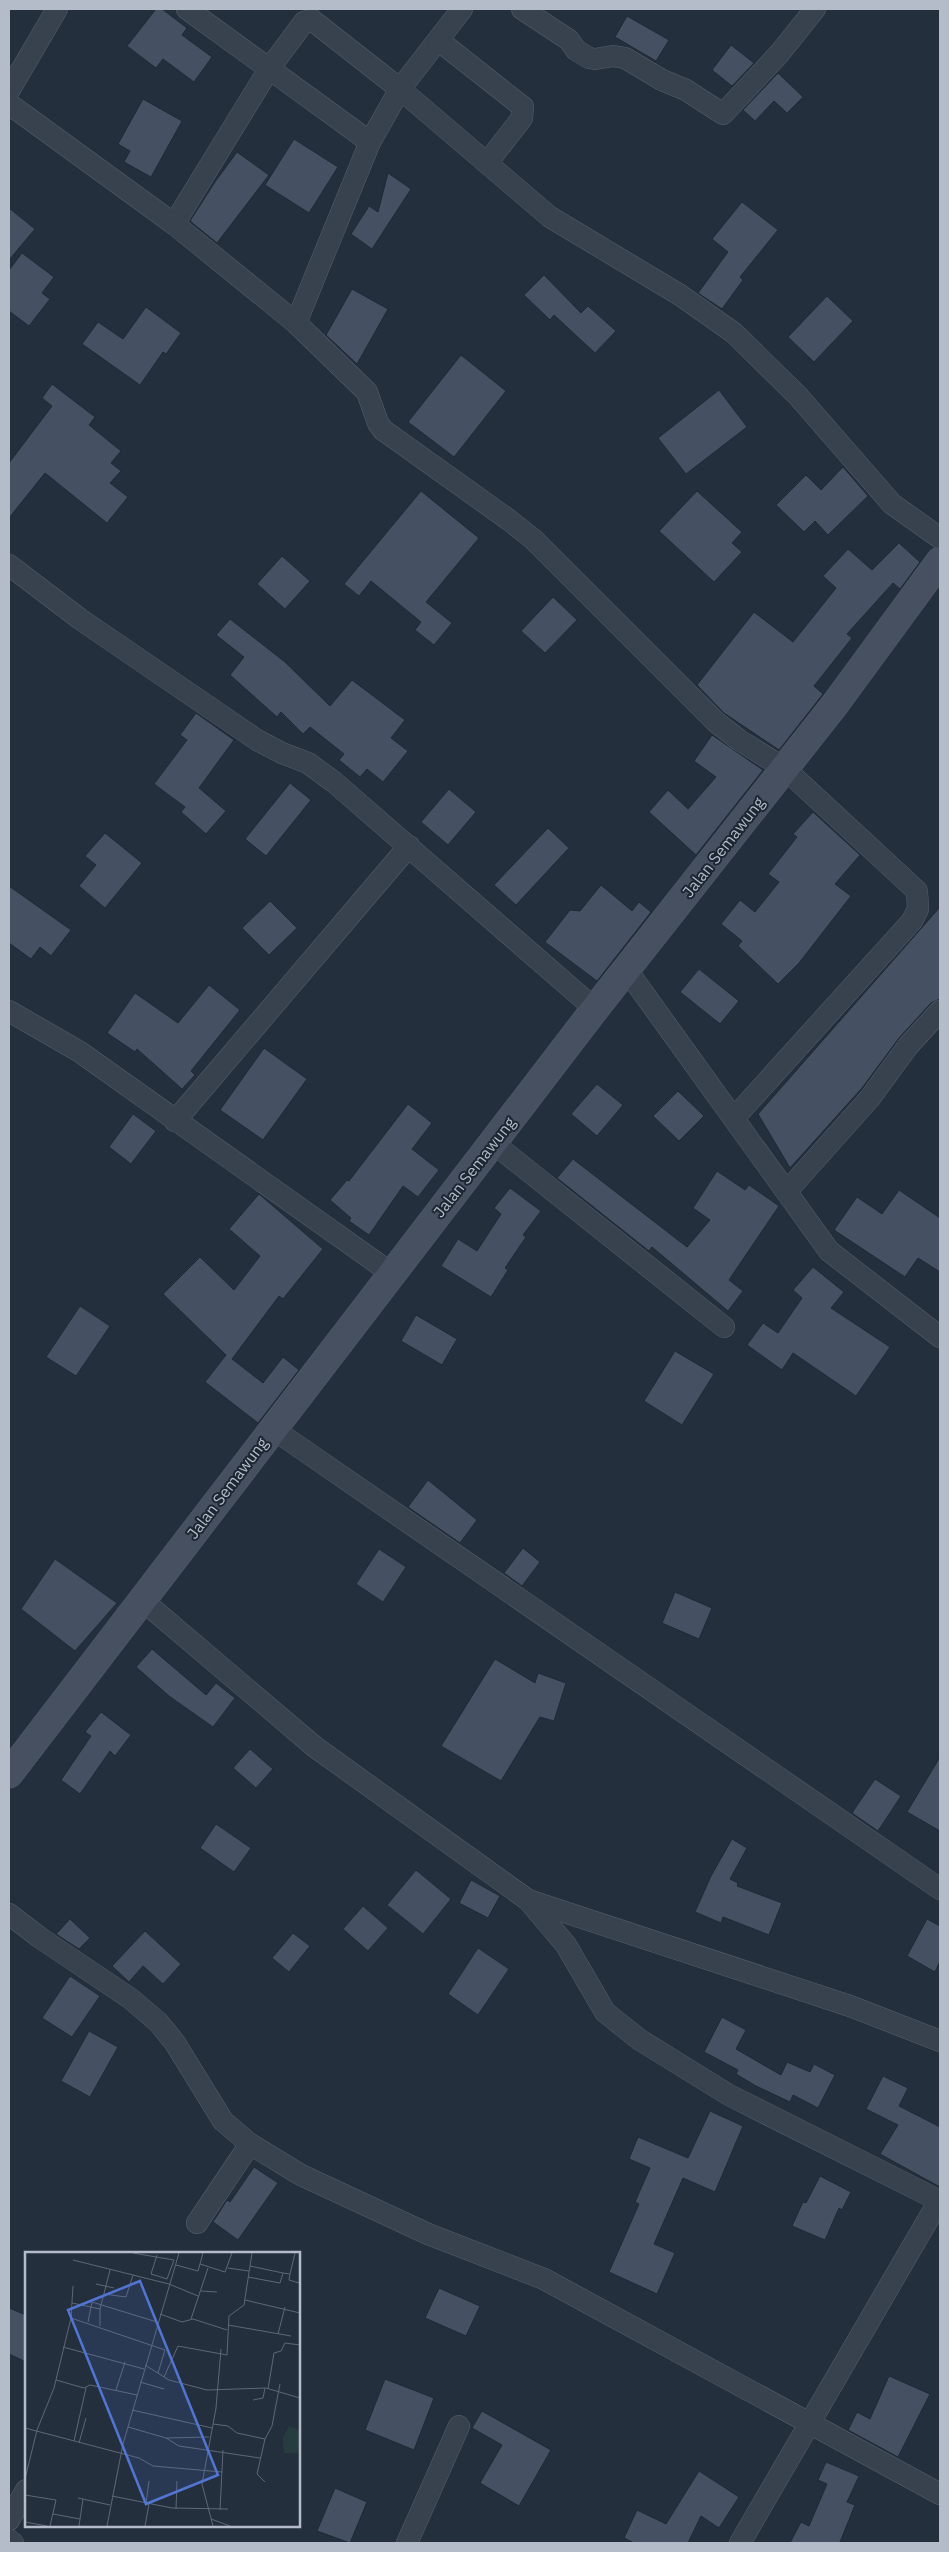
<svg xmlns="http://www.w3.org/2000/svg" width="949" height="2552" viewBox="0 0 949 2552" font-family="'IBM Plex Sans',sans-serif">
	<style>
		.building { fill: #455162; stroke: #1f2835 }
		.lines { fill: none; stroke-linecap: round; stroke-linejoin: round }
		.street-casing { stroke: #565f6c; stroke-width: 22 }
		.secondary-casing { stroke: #565f6c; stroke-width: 29 }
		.street { stroke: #38414e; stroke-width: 21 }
		.secondary { stroke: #465061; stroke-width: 28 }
		.labels { text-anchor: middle; stroke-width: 4; stroke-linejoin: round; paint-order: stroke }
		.street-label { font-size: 16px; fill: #b4bcc9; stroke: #1d2633 }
		.inset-road { fill: none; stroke: #5e6776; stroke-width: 1 }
		.view { fill: #5274d3; fill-opacity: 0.15; stroke: #5274d3; stroke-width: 2.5 }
		.inset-edge { fill: none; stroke: #b4bcc9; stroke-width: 2.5 }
	</style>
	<rect width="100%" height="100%" fill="#242f3e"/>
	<g class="building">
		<polygon points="156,9 162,9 187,28 182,35 212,57 194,82 163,59 156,68 127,46"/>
		<polygon points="627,16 669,40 656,61 615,37"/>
		<polygon points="731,45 754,63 732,86 712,70"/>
		<polygon points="778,73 803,97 787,113 774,101 755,121 743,110"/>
		<polygon points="143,99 182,121 151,177 124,162 130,151 118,144"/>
		<polygon points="294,139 338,167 309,213 265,185"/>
		<polygon points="237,152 269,175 217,243 190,221 215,182"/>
		<polygon points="388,173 411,189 372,249 351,234 369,206 378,212"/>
		<polygon points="742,202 778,230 740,277 743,280 722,309 698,293 728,252 712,239"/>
		<polygon points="9,208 35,229 9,260"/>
		<polygon points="22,253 54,277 42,293 50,299 29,326 9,311 9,270"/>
		<polygon points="544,275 581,313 588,306 616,331 595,353 554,315 550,320 524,295"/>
		<polygon points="352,289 388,309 357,364 326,335"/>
		<polygon points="827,296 853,321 814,362 788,337"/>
		<polygon points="146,307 181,333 166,354 163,352 140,385 82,344 98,322 123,339"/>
		<polygon points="461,355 506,391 454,457 408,422"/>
		<polygon points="52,384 95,417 89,425 121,451 111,463 121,471 110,483 128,497 107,523 45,473 9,518 9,463 52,406 42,398"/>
		<polygon points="719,390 747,427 686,474 658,438"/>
		<polygon points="843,467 868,496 828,535 815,521 804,532 776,505 806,475 821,490"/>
		<polygon points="421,491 479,538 426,602 452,623 434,645 415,630 421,622 371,581 359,596 344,584"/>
		<polygon points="697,491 742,532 732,543 742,552 714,582 659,531"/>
		<polygon points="899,543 920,562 900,589 893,583 847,634 852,638 814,686 823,694 779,750 724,713 697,685 754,612 793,642 836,588 823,576 848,549 872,570"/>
		<polygon points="282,556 310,581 285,609 257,584"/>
		<polygon points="553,597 577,620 545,653 521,631"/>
		<polygon points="230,619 285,662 330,706 352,680 405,720 391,738 408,751 383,782 367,769 360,777 339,760 344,754 310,727 303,734 281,712 277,717 230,675 244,657 216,635"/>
		<polygon points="196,713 234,740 199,788 226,811 206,834 181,812 185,807 154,784 187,740 180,735"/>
		<polygon points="712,735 763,770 696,855 649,812 668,790 688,809 716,777 694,761"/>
		<polygon points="290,783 311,800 266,856 245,839"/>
		<polygon points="449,789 476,812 448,845 421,822"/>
		<polygon points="813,812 860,855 835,884 851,896 799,963 778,984 738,946 742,941 721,924 740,900 755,912 779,882 768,874 797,837 793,834"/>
		<polygon points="548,828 569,848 516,905 494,885"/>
		<polygon points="105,833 142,863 105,908 79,886 96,865 85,856"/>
		<polygon points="601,885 632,911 639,902 651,912 597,981 545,942 570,910 580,911"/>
		<polygon points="9,886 71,930 51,956 40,947 31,959 9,943"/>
		<polygon points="270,901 297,928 269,955 242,928"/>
		<polygon points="940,907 940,999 931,1003 899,1038 862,1088 790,1168 758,1114"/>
		<polygon points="699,969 739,1001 720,1024 680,992"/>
		<polygon points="209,985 240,1010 191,1071 195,1075 182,1089 137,1049 135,1052 107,1033 135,993 178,1023"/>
		<polygon points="264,1048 307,1079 263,1140 220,1110"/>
		<polygon points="597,1084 623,1105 597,1136 571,1114"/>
		<polygon points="678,1091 704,1116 679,1141 653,1116"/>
		<polygon points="408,1104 432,1123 412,1149 439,1170 418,1197 403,1186 369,1235 349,1221 351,1218 330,1200 347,1180 349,1181"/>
		<polygon points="133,1114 156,1131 131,1164 109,1147"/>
		<polygon points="573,1159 687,1247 710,1220 693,1208 717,1171 745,1190 749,1185 779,1206 729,1280 743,1291 728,1311 652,1247 649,1251 557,1178"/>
		<polygon points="510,1188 541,1211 523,1235 526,1237 505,1268 508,1270 491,1297 441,1266 458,1239 477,1251 501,1214 494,1208"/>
		<polygon points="899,1190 940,1218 940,1272 918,1258 905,1277 834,1230 857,1197 882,1214"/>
		<polygon points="259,1194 323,1249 283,1299 279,1296 232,1359 263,1383 283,1357 299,1370 258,1423 205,1382 226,1355 163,1294 200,1257 234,1290 260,1256 229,1229"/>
		<polygon points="813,1267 844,1292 831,1308 890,1347 856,1396 793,1353 782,1370 747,1345 763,1323 778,1333 802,1298 793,1290"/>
		<polygon points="80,1306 110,1326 76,1376 46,1357"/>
		<polygon points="416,1315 457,1339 442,1365 401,1341"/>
		<polygon points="675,1351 714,1374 682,1425 644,1401"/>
		<polygon points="428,1480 477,1520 460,1543 408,1507"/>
		<polygon points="523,1548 540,1562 522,1586 504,1573"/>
		<polygon points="379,1549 406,1567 383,1602 356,1584"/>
		<polygon points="55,1559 117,1603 75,1651 21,1609"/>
		<polygon points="675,1592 712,1608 699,1639 662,1623"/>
		<polygon points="152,1649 206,1695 216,1683 235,1698 213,1727 169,1696 136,1667"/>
		<polygon points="495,1659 535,1683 538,1673 566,1683 554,1721 540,1717 501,1781 441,1746"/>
		<polygon points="101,1712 131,1735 115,1756 110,1751 80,1794 61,1780 91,1736 85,1732"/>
		<polygon points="250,1749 273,1769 256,1788 233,1768"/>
		<polygon points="940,1757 940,1831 907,1812"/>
		<polygon points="875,1779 901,1796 878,1831 852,1813"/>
		<polygon points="216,1824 251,1848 234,1872 200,1848"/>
		<polygon points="732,1839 747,1848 730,1879 738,1883 737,1886 782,1903 769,1935 723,1917 721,1923 695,1912 711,1876"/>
		<polygon points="416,1870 451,1899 423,1934 387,1905"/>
		<polygon points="471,1880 500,1896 488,1918 459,1903"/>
		<polygon points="363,1906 388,1928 368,1951 343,1929"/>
		<polygon points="70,1919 90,1938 79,1949 56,1934"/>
		<polygon points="927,1919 940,1926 940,1961 935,1972 907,1956"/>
		<polygon points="145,1931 181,1964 163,1984 143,1966 129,1982 112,1966"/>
		<polygon points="293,1933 310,1946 289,1972 272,1958"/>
		<polygon points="478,1948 509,1969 478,2015 448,1994"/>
		<polygon points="70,1976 100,1996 72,2037 42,2018"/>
		<polygon points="722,2017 746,2030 736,2049 781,2075 787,2062 810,2072 814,2064 835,2075 818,2108 793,2095 790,2102 756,2086 736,2074 738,2070 704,2052"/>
		<polygon points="89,2031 118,2047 90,2097 61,2081"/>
		<polygon points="883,2076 908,2088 899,2106 940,2127 940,2187 880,2154 898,2125 866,2109"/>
		<polygon points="710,2111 743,2126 715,2192 683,2178 654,2244 675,2253 657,2294 609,2272 639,2204 635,2202 650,2168 629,2159 638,2137 688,2158"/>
		<polygon points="254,2167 278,2183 238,2240 213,2222 227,2200 230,2202"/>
		<polygon points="820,2176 851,2192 842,2210 839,2208 825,2240 792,2226 803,2202 806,2203"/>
		<polygon points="439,2288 480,2306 466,2336 425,2318"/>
		<polygon points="9,2308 26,2315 26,2362 9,2354"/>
		<polygon points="889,2376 930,2394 898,2457 848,2430 857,2412 870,2419"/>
		<polygon points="385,2379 434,2398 414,2450 365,2430"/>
		<polygon points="482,2411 551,2450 519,2506 480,2483 502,2445 472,2428"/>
		<polygon points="826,2462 859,2476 847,2502 855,2505 840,2542 843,2543 790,2543 801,2522 809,2526 827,2484 818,2480"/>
		<polygon points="699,2471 739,2497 719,2528 701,2516 688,2543 634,2543 624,2538 637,2510 666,2524"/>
		<polygon points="335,2488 367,2502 350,2543 317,2531"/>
	</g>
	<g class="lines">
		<g class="street-casing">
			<g id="street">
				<polyline points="187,9 370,142 400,89 462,9"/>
				<polyline points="522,9 569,40 576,50 589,58 595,59 613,56 625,58 662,80 686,90 723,114 779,54 815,9"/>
				<polyline points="438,40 523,107 522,118 487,163"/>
				<polyline points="9,91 57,9"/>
				<polyline points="9,104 174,224 296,323 367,392 378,423 383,430 509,520 533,539 716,722 739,740 784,768 917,891 918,909 912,921 734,1118"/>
				<polyline points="174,224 269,69 304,22 312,20 400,89 550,217 680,295 734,333 798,396 892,504 940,538"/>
				<polyline points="296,323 370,142"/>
				<polyline points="9,565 80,619 257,740 282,753 308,763 334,782 595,1009"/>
				<polyline points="626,969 829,1251 940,1337"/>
				<polyline points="9,1011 80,1052 391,1273"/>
				<polyline points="175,1121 409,846"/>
				<polyline points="492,1142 724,1327"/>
				<polyline points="787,1191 870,1098 908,1046 940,1011"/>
				<polyline points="273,1429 940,1889"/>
				<polyline points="142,1600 315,1747 528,1900 850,2006 940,2041"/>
				<polyline points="528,1900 566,1945 605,2012 640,2040 729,2095 940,2201"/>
				<polyline points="9,1914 39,1937 131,1999 159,2023 175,2043 223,2121 250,2144 301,2175 428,2234 544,2279 940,2494"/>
				<polyline points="197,2223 250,2144"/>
				<polyline points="9,2520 26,2490"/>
				<polyline points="9,2540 13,2543"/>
				<polyline points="407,2543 459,2426"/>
				<polyline points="740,2543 940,2199"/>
			</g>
		</g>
		<g class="secondary-casing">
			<polyline id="secondary" points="9,1774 595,1009 836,703 940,561"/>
		</g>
		<use href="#street" class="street"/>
		<use href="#secondary" class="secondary"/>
	</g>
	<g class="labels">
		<g class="street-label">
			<text transform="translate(723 847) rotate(-52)" y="6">Jalan Semawung</text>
			<text transform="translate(474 1167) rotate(-52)" y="6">Jalan Semawung</text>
			<text transform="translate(227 1488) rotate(-53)" y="6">Jalan Semawung</text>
		</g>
	</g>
	<g transform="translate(25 2252)">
		<rect width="275" height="275" fill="#242f3e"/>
		<path d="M264,174l11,4v23h-16l-1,-15z" fill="#263c3f"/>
		<path class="inset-road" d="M108,1l41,7M132,3l-6,19 13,4 3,1 7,-19M48,8l96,24 29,12M175,12l25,8 7,-19M151,13l22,6 5,-18M225,14l33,7M203,16l21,3M265,22l-1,6 10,3 1,-5M223,25l32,6 3,-10 7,1 5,-21M71,32l18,4M176,39l16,1M79,42l22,3 7,-22M220,48l55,13M47,51l28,6 10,-39M135,62l22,8 11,-3 34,11M46,66l94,32 -7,23M166,67l17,-51M63,70l4,-20 65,20M203,73l63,11M75,74v-17M253,82l7,-27M38,95l81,22M120,113l24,15 38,10 59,-2 34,10M139,125l14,-31 49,9 2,-39 15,-11 8,-52M31,128l28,8 6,-3 47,10M115,130l24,7M243,137l6,-36 7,-2 4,-8 15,2M91,138l9,-28M228,148l10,-2 2,-10M107,158l80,18M188,172l15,2 9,7 28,6 -8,35 8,8M103,175l38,11 43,-1M0,176l114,30 14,8 69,6M141,186l13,8 81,12M240,187l7,-13 8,-42M49,189l12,-53M54,191l7,-25M0,227l12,-49 17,-42 17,-70 2,-32M0,243l31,5 -6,26M87,244l60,12 56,1M53,246l32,7M121,251l3,-22M151,257l1,-28M195,258l3,-60M28,262l27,5M186,267l19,7M0,270l22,4M54,274l4,-27M82,274l16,-82 56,-191M120,274l4,-22M188,274l-11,-42 14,-76 5,-59"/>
		<path class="view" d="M115,29l78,194 -72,29 -78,-194z"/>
		<rect width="275" height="275" class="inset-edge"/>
	</g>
	<rect width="949" height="2552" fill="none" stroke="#b4bcc9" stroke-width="20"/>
</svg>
